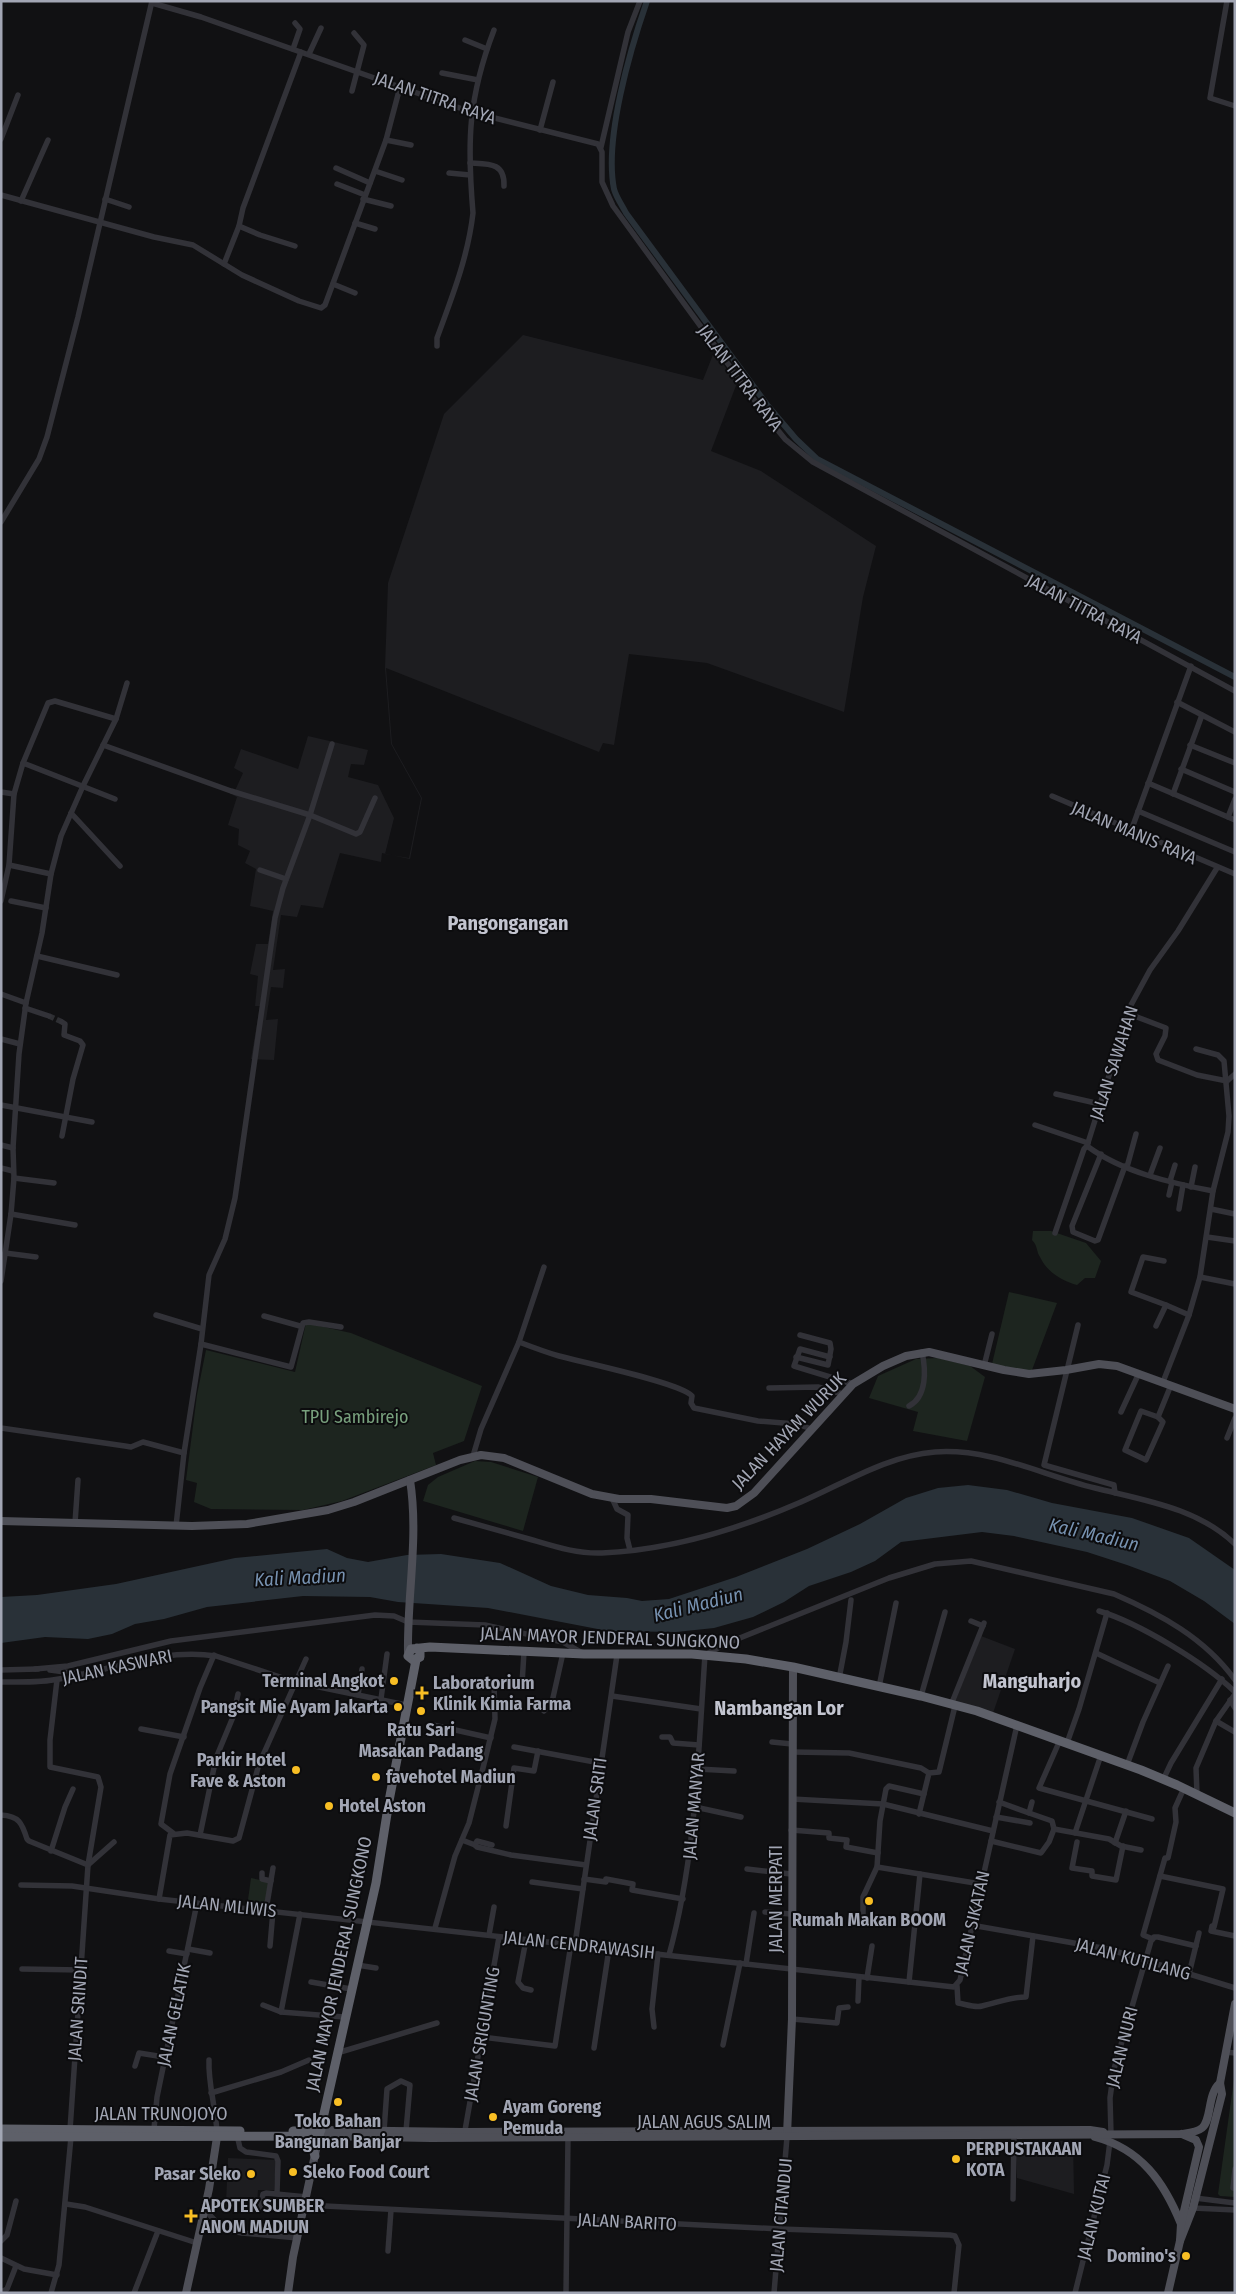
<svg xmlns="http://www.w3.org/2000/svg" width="1236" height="2294" viewBox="0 0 1236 2294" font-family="'Fira Sans Condensed',sans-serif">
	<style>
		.built { fill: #1d1d20 }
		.green { fill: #1d251f }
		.water { fill: #293138 }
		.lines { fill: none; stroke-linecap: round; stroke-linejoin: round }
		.canal { stroke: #293138; stroke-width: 6 }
		.minor-tunnel { stroke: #2e2f33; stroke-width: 5.5; stroke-dasharray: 5.5 3; stroke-linecap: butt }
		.minor { stroke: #323238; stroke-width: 5.5 }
		.major { stroke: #4e4f57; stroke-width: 8 }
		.highway { stroke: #5e6069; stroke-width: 9 }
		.poi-dot { fill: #f8be24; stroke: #0c0c0e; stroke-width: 2 }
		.labels { text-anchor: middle; stroke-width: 4; stroke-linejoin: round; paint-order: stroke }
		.street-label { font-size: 18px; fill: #a2a6b4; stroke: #0c0c0e }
		.park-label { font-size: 18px; fill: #78a07d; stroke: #0c0c0e }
		.poi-label { font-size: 18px; font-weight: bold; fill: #a2a6b4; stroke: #0c0c0e; text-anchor: start }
		.water-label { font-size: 19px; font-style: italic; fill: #7792b1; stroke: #0c0c0e }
		.quarter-label { font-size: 20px; font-weight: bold; fill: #c3c5d0; stroke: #0c0c0e }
	</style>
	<rect width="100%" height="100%" fill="#111113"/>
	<g class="built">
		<polygon points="523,335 703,380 714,352 737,383 711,451 761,471 876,546 863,597 844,712 707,663 629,654 614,745 603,743 599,752 386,668 392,744 422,798 410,859 382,853 381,862 340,853 323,908 301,905 297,917 281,915 273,970 285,969 283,988 271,987 266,1020 278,1019 274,1060 251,1059 260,1006 255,1006 258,976 250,974 256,944 268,944 273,911 250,906 256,869 245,863 250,851 238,845 239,829 228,825 237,797 233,795 243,773 234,768 241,749 298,769 308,736 368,750 364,765 351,764 348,777 378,785 394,818 385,854 409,858 421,798 391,744 385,668 388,583 444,414"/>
		<polygon points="981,1636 1015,1649 993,1713 955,1702"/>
		<polygon points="1015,2141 1073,2141 1074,2194 1017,2178"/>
		<polygon points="228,2158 276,2160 274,2190 258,2190 257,2205 226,2204"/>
	</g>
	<g class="green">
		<path d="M1033,1231h18l35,12 15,18 -6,17h-10l-8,7c-15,-4 -30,-13 -37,-28 -4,-6 -2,-11 -8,-17z"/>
		<polygon points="1009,1292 1057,1303 1032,1370 1017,1371 992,1364"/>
		<polygon points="306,1323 351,1333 482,1386 464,1441 433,1453 436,1465 342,1501 303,1510 211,1509 194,1502 197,1483 186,1480 197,1395 206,1350 295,1372"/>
		<polygon points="938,1358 970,1366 985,1377 967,1441 913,1431 918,1412 869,1398 878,1376 916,1359"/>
		<polygon points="475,1461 491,1462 538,1477 523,1531 423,1501 428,1485 438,1477"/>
		<polygon points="251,1878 270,1882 265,1909 247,1907"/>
		<polygon points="1235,2072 1235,2197 1220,2196 1218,2194"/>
	</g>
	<polygon class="water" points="968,1485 1007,1490 1052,1503 1132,1518 1189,1538 1235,1570 1235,1624 1204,1601 1170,1581 1127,1565 1087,1552 1014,1536 982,1532 901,1542 875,1561 851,1572 809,1586 784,1602 753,1617 714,1628 676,1632 608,1631 488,1608 398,1602 370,1597 303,1596 207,1607 164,1619 135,1624 112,1634 88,1639 45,1637 1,1643 1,1597 37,1595 116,1584 235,1558 327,1549 347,1558 368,1562 407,1555 441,1554 500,1563 551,1586 588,1595 627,1598 642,1601 669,1599 736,1577 807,1549 860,1524 906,1498 938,1488"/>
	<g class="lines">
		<path class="canal" d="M647,1c-17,49 -43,138 -33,188 2,8 8,16 12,24l142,193 28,33 21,20 418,218"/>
		<polyline class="minor-tunnel" points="49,1016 62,1022"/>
		<g class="minor">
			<polyline points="1227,1 1210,98 1235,106"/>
			<polyline points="152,3 201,17 471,112 598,144 602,152 602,182 613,206 763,412 785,439 813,462 1235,691"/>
			<polyline points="465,40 487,49"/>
			<polyline points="293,49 300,29 295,23"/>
			<polyline points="309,54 321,28"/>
			<polyline points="442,73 478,80"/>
			<polyline points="352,91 364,45 354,33"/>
			<polyline points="540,130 553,82"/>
			<polyline points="1,139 18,95"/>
			<polyline points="386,140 411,145"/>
			<polyline points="601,147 628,32 640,1"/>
			<path d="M470,163c18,1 35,-1 34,23"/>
			<polyline points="336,168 370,183"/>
			<polyline points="375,171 402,180"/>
			<polyline points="449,173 470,175"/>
			<polyline points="337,184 365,195"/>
			<polyline points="1,195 154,237 193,245 242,275 299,301 321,308 325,305 386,140 400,87"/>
			<polyline points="105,199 129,207"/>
			<polyline points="363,199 391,206"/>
			<polyline points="21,201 48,140"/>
			<polyline points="355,223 375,229"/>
			<polyline points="239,226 260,235 295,246"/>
			<polyline points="224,264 239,226 243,208 301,52"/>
			<polyline points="333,284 355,293"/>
			<path d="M437,346v-8c15,-41 31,-81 36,-125 -6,-71 -5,-115 21,-183"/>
			<polyline points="1,522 39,459 47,437 78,317 152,1"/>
			<polyline points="1177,702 1235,732"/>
			<polyline points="332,744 310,815 283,888 275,918 235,1198 225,1239 209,1275 201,1344 291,1367 303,1323 309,1322 341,1327"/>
			<polyline points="103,745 231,791 310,815 356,834 360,832 375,798"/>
			<polyline points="1190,745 1235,763"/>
			<polyline points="23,763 115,799"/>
			<polyline points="1181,769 1235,792"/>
			<polyline points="1148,783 1235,820"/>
			<polyline points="1,792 14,794"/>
			<polyline points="1173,794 1202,715"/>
			<polyline points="1052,796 1235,874"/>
			<polyline points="1138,811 1235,852"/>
			<polyline points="71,813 120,866"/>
			<polyline points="1228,817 1235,799"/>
			<polyline points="1131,831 1191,666"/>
			<polyline points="9,865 51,874"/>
			<polyline points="260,870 286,879"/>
			<polyline points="1,901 9,865 14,794 23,763 48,703 55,701 116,719"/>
			<polyline points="11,901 46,908"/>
			<polyline points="37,956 117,975"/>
			<polyline points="1,994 26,1003"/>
			<polyline points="25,1008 49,1016"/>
			<polyline points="1129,1014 1166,1028 1165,1036 1156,1054 1158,1060 1197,1075 1227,1081"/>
			<polyline points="1,1039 20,1044"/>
			<polyline points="1227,1081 1235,1074"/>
			<polyline points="1056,1094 1100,1104"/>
			<polyline points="1,1105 92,1122"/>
			<polyline points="1035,1125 1088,1143"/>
			<polyline points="62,1136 73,1079 83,1045 80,1041 64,1035 65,1024 62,1022"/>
			<polyline points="1,1145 13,1148"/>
			<polyline points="1101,1154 1072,1226 1073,1232 1095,1241 1098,1240 1125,1166"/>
			<polyline points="1127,1167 1136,1134"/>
			<polyline points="1,1168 13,1171"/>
			<polyline points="1150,1175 1160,1148"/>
			<polyline points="14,1178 54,1183"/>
			<polyline points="1170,1181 1175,1165"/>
			<polyline points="1191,1187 1195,1167"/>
			<path d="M1213,1191c-42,-8 -91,-19 -126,-45l44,-141 19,-35 28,-39 39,-63"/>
			<polyline points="1169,1195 1172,1182"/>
			<polyline points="1179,1209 1183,1185"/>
			<polyline points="1211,1209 1235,1214"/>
			<polyline points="11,1214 75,1225"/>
			<polyline points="1055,1233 1084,1149 1087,1146"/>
			<polyline points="1207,1237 1235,1241"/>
			<polyline points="5,1253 36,1257"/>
			<polyline points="1164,1261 1143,1257 1131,1292 1166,1305"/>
			<polyline points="1200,1277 1235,1284"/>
			<polyline points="1,1281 11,1214 14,1178 13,1148 19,1054 26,1003 42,933 51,874 61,836 83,786 116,719 127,683"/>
			<polyline points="156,1315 202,1329"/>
			<polyline points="264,1316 300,1326"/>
			<polyline points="1078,1325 1044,1465 1114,1485 1115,1493"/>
			<polyline points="1156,1326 1166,1305 1189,1315"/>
			<path d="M519,1342c13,5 26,10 40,14 22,6 123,27 133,40l-1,7 3,5 64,13 38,3 16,5"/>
			<polyline points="796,1357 828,1365 831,1349 830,1343 800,1335"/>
			<polyline points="830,1357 800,1349 794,1366 853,1384"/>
			<polyline points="984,1366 992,1334"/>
			<polyline points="1163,1382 1189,1315 1200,1277 1213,1191 1228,1132 1229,1116 1224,1061 1218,1055 1196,1049"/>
			<polyline points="769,1388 818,1387 843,1394"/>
			<path d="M909,1406c18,-9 17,-36 13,-54"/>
			<polygon points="1141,1411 1158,1417 1163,1422 1146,1460 1125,1450"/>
			<polyline points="1121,1412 1139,1373"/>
			<polyline points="1158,1417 1171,1385"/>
			<polyline points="1,1428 125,1446 131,1447 143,1442 184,1453"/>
			<polyline points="1227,1438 1235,1418"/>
			<polyline points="473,1456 481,1429 519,1342 544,1267"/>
			<polyline points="612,1498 617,1509 628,1515 627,1538 630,1550"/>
			<path d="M454,1518c25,7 50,14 75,21 24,7 47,15 73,14 68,-3 137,-24 199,-51 44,-19 85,-46 134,-50 57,-4 106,23 160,36 48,12 103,20 140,56"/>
			<polyline points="75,1523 78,1480"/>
			<polyline points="176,1526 184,1453 201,1344"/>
			<path d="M1099,1611c40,12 106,52 136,81"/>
			<polyline points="971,1621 983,1626"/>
			<polyline points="1096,1653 1160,1683"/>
			<polyline points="35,1669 68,1666 171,1641 375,1615 394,1616 408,1622 485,1625 563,1642 584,1654"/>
			<polyline points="1,1670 38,1669"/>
			<polyline points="50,1670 80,1674"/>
			<polyline points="839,1679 846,1642 851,1600"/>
			<polyline points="57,1680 50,1740 50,1767 98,1777 101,1787 88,1865 70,2130"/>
			<path d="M1,1682c19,0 39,1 58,-3 53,-9 102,-31 157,-23l79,26 111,23"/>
			<polyline points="879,1687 896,1603"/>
			<polyline points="358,1695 362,1669"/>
			<polyline points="612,1696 701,1709"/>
			<polyline points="921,1696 945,1612"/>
			<polyline points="381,1699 387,1654"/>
			<polyline points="1230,1700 1235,1708"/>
			<polyline points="951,1705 984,1623"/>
			<polyline points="544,1711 552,1702 563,1653"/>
			<polyline points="1216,1721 1235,1732"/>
			<polyline points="433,1725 491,1738"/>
			<polyline points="141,1729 184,1737"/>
			<polyline points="662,1737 670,1737 673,1743 699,1745"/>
			<polyline points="1060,1740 1039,1788 1152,1819"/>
			<polyline points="772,1742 792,1744"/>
			<polyline points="1067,1743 1079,1709 1107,1613"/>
			<polyline points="514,1747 600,1763"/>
			<polyline points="792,1752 849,1753 921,1768 929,1773"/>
			<polyline points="1127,1765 1143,1722 1168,1666"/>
			<polyline points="698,1769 734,1771"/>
			<polyline points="1163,1780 1171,1763 1222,1679"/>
			<polyline points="1197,1794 1196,1768 1216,1721 1235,1694"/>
			<polyline points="792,1799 883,1804 993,1831"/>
			<polyline points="999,1802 1029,1813 1032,1802"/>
			<polyline points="695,1807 741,1817"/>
			<polyline points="1029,1813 1052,1821 1054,1829"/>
			<polyline points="919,1814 929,1773 939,1772 955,1706"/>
			<path d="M1,1815c18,1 21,8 26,24l2,2 59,24"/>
			<polyline points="996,1817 1030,1823"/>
			<polyline points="506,1826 514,1768 534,1771 538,1751"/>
			<polyline points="1054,1829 1109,1839 1121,1846 1141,1850"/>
			<polyline points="791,1830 829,1833 829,1838 847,1840 846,1847 878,1853"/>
			<polyline points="173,1833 161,1824 170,1774 200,1688 214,1655"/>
			<polyline points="1075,1833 1101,1755"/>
			<polyline points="200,1835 216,1758 233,1717 238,1694"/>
			<polyline points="462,1840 475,1845 477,1841 492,1845"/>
			<polyline points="991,1841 1041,1853 1049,1842 1054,1829"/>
			<polyline points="1077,1842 1072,1868 1092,1871 1092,1876 1116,1880 1123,1846"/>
			<polyline points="1115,1843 1126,1811"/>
			<polyline points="475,1845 477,1847 511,1855 586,1865"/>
			<polyline points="51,1851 65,1807 73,1789"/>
			<polyline points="88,1865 114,1842"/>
			<polyline points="877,1867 981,1884"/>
			<polyline points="747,1869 791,1874"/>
			<polyline points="262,1873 262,1879 271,1881"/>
			<polyline points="1160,1876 1223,1889 1214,1927 1212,1926 1211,1931 1235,1936"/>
			<polyline points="584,1879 606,1882 606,1879 633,1884 632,1890 683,1899"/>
			<polyline points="532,1882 583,1889"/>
			<polyline points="21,1885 72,1886 159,1899 954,1987 960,1980 1017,1725"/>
			<polyline points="159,1899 170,1835 187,1833 233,1841 239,1838 259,1764 306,1659"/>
			<polyline points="266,1910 273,1868"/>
			<polyline points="765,1912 791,1914"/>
			<polyline points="300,1914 281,2012 344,2017"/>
			<polyline points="872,1920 863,1917 863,1897 877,1867 880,1821 886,1789 889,1786 924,1794"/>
			<polyline points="971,1925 1108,1949 1235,1988"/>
			<polyline points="435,1928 455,1856 469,1823 485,1760 495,1719 494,1683 522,1684 524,1652"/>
			<polyline points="489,1935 494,1907"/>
			<polyline points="1153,1939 1143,1935 1165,1858 1168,1858 1176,1822 1175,1808 1184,1788"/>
			<polyline points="526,1940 518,1982 523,1988 531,1990"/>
			<polyline points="575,1944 617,1655"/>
			<polyline points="270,1946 273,1911"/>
			<polyline points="188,1949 210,1953"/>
			<polyline points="169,1951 187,1954"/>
			<path d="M669,1955c27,-98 29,-199 36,-300l20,-11 164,-66 46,-14 36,-3 143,33c46,20 91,44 121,86"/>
			<polyline points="746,1964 754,1913"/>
			<polyline points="357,1965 376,1968"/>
			<polyline points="22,1969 81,1970"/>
			<polyline points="1189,1974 1199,1933"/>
			<polyline points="867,1978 872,1946"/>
			<polyline points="311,1982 351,1989"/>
			<polyline points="909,1982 920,1874"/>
			<path d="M957,1986l1,17c7,1 17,5 24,3 15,-3 27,-9 44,-9l7,-61"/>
			<polyline points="858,2001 859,1977"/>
			<polyline points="263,2005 281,2012"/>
			<polyline points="792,2019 837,2023 839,2008 848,2007"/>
			<polyline points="654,2027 652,2009 658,1954"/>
			<polyline points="482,2037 555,2046 571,1944"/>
			<polyline points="723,2045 740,1963"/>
			<polyline points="594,2048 609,1949"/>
			<polyline points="1225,2052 1235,2053"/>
			<polyline points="337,2053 437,2023"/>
			<path d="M209,2060c-1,25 7,48 8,73"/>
			<polyline points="135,2066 139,2053 164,2057"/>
			<polyline points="211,2093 281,2072 309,2060"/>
			<polyline points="154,2129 157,2097 197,1903"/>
			<polyline points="384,2131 387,2089 401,2081 410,2085 406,2131"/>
			<polyline points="1111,2134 1110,2098 1114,2069 1151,1941 1154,1937 1158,1937 1196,1946"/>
			<polyline points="237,2135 240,2148 246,2152 276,2156 278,2161 277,2193"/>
			<polyline points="464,2136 499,1937"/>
			<polyline points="1235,2169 1233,2188 1235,2188"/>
			<polyline points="1195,2198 1235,2203"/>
			<polyline points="1013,2199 1014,2135"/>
			<polyline points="66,2204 85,2207 197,2243"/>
			<polyline points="205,2205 258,2209 261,2205 263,2194 266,2193 307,2197"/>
			<polyline points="305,2205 780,2229 950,2235 955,2236 959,2245 954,2293"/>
			<polyline points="1193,2208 1235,2210"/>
			<polyline points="204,2209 223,2229 242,2233 298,2238"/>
			<polyline points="1,2241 7,2235 16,2201"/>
			<polyline points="388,2251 391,2210"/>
			<polyline points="1,2258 24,2269 57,2275"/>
			<polyline points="1,2292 7,2289 16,2266"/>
			<polyline points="51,2293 59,2265 71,2137"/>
			<polyline points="134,2293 158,2231"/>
			<polyline points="566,2293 568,2137"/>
			<polyline points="774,2293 787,2137"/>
			<polyline points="1075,2293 1107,2165 1110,2141"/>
		</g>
		<g class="major">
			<polyline points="1,1521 192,1526 247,1524 328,1510 354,1502 460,1460 481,1455 504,1458 592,1494 619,1499 651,1499 727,1508 736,1506 754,1493 853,1384 883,1366 906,1356 929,1352 1004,1370 1029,1374 1066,1370 1099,1364 1117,1366 1235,1409"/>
			<path d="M408,1652c-1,-57 11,-115 2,-172"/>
			<polyline points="321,2130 464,2132 1090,2130 1103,2132"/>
			<polyline points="787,2135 792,2019 793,1667"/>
			<path d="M1095,2137c46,12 69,45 86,87"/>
			<polyline points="1180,2241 1193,2208 1222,2094 1220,2083 1235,2004"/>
			<polyline points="186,2293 209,2189 217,2137"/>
			<path d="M288,2293l5,-36 26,-121 112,2 751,-4c6,-1 15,-2 20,-6 10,-8 5,-34 18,-45"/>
			<polyline points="1168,2293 1180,2241 1181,2224 1199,2147 1196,2140 1182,2134"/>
		</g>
		<g class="highway">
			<polyline points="417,1648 420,1651 420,1657 413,1660 408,1656 411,1649 430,1647 584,1654 692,1654 746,1659 793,1667 921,1696 977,1711 1141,1770 1177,1785 1235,1813"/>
			<polyline points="1,2129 240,2131"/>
			<polyline points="293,2131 321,2130"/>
			<polyline points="1,2137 319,2136 376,1883 389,1801 416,1660"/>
			<polyline points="298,2137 313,2149 315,2156"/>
		</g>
	</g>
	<g class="poi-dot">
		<circle cx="394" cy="1681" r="5"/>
		<path d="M419.5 1685.5h5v5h5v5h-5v5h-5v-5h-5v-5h5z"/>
		<circle cx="398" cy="1707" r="5"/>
		<circle cx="421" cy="1711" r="5"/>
		<circle cx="296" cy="1770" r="5"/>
		<circle cx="376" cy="1777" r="5"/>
		<circle cx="329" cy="1806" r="5"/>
		<circle cx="869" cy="1901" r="5"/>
		<circle cx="338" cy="2102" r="5"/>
		<circle cx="493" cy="2117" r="5"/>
		<circle cx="956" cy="2159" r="5"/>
		<circle cx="293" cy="2172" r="5"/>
		<circle cx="251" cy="2174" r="5"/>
		<path d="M188.5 2208.5h5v5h5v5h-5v5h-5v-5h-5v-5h5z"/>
		<circle cx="1186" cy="2256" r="5"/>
	</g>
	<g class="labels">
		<g class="street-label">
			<text transform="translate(435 98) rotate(19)" y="6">JALAN TITRA RAYA</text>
			<text transform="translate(740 378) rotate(53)" y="6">JALAN TITRA RAYA</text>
			<text transform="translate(1084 609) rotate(28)" y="6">JALAN TITRA RAYA</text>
			<text transform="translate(1134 833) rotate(23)" y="6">JALAN MANIS RAYA</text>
			<text transform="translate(1114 1063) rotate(-72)" y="6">JALAN SAWAHAN</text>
			<text transform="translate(789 1431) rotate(-46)" y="6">JALAN HAYAM WURUK</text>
			<text transform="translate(610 1638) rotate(2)" y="6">JALAN MAYOR JENDERAL SUNGKONO</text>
			<text transform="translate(117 1667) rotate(-12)" y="6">JALAN KASWARI</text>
			<text transform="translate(595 1799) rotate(-82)" y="6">JALAN SRITI</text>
			<text transform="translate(694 1806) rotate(-85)" y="6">JALAN MANYAR</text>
			<text transform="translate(776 1899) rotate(-90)" y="6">JALAN MERPATI</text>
			<text transform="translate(227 1906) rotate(6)" y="6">JALAN MLIWIS</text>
			<text transform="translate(972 1923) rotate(-77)" y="6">JALAN SIKATAN</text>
			<text transform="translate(579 1945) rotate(6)" y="6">JALAN CENDRAWASIH</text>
			<text transform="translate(1133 1959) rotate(15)" y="6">JALAN KUTILANG</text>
			<text transform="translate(339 1964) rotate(-78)" y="6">JALAN MAYOR JENDERAL SUNGKONO</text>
			<text transform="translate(78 2009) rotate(-86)" y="6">JALAN SRINDIT</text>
			<text transform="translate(174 2015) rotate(-78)" y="6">JALAN GELATIK</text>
			<text transform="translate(482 2034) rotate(-80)" y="6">JALAN SRIGUNTING</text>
			<text transform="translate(1122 2047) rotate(-76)" y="6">JALAN NURI</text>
			<text x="161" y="2120">JALAN TRUNOJOYO</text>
			<text x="704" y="2128">JALAN AGUS SALIM</text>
			<text transform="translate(781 2215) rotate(-85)" y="6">JALAN CITANDUI</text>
			<text transform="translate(1094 2217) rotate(-76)" y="6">JALAN KUTAI</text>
			<text transform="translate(627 2222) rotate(3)" y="6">JALAN BARITO</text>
		</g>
		<g class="park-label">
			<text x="355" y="1423">TPU Sambirejo</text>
		</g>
		<g class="poi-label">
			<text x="384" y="1687" text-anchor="end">Terminal Angkot</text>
			<text x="433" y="1689">Laboratorium<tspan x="433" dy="21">Klinik Kimia Farma</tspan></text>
			<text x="388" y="1713" text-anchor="end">Pangsit Mie Ayam Jakarta</text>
			<text x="421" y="1736" text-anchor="middle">Ratu Sari<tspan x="421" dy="21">Masakan Padang</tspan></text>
			<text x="286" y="1766" text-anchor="end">Parkir Hotel<tspan x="286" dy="21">Fave &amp; Aston</tspan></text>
			<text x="386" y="1783">favehotel Madiun</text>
			<text x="339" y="1812">Hotel Aston</text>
			<text x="869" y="1926" text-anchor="middle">Rumah Makan BOOM</text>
			<text x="503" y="2113">Ayam Goreng<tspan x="503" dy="21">Pemuda</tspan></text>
			<text x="338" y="2127" text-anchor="middle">Toko Bahan<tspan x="338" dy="21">Bangunan Banjar</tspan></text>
			<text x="966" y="2155">PERPUSTAKAAN<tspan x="966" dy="21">KOTA</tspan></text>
			<text x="303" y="2178">Sleko Food Court</text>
			<text x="241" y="2180" text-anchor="end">Pasar Sleko</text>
			<text x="201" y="2212">APOTEK SUMBER<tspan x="201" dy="21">ANOM MADIUN</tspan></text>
			<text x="1176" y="2262" text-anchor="end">Domino's</text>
		</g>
		<g class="water-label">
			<text transform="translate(1094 1534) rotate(13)" y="7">Kali Madiun</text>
			<text transform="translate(300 1577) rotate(-3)" y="7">Kali Madiun</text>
			<text transform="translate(698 1604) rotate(-14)" y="7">Kali Madiun</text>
		</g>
		<g class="quarter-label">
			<text x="508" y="930">Pangongangan</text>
			<text x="1032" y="1688">Manguharjo</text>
			<text x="779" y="1715">Nambangan Lor</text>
		</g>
	</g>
	<rect width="1236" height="2294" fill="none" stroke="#a2a6b4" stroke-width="5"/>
</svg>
